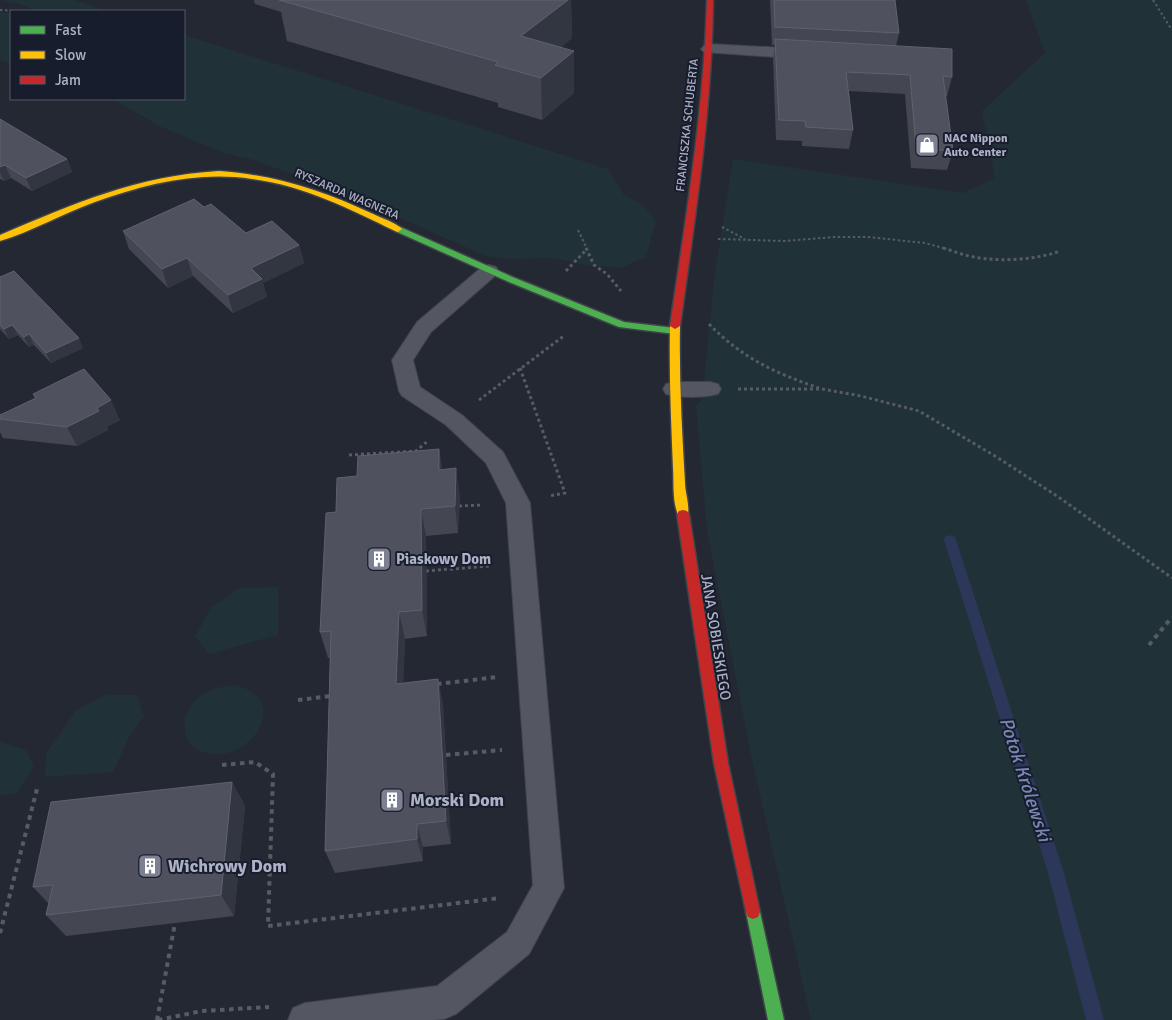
<svg xmlns="http://www.w3.org/2000/svg" width="1172" height="1020" viewBox="0 0 1172 1020" font-family="Signika,sans-serif">
	<style>
		.green { fill: #213138 }
		.lines { fill: none; stroke-linecap: round; stroke-linejoin: round }
		.stream { fill: #2c3759; fill-rule: evenodd }
		.lane-casing { stroke: #40434b; stroke-width: 2 }
		.fast-casing { stroke: #40434b; stroke-width: 3 }
		.slow-casing { stroke: #40434b; stroke-width: 3 }
		.jam-casing { stroke: #40434b; stroke-width: 3 }
		.path-far2 { stroke: #575b64; stroke-width: 2; stroke-dasharray: 2.5 2.5; stroke-linecap: butt }
		.path-far1 { stroke: #575b64; stroke-width: 3; stroke-dasharray: 3 3; stroke-linecap: butt }
		.path { stroke: #575b64; stroke-width: 4; stroke-dasharray: 4.5 4.5; stroke-linecap: butt }
		.lane { fill: #545662; fill-rule: evenodd }
		.fast { fill: #4caf50; fill-rule: evenodd }
		.slow { fill: #ffc107; fill-rule: evenodd }
		.jam { fill: #c62828; fill-rule: evenodd }
		.wall { fill: #444752 }
		.shaded-wall { fill: #323640 }
		.building { fill: #4f525e; stroke: #5e616e }
		.labels { text-anchor: middle; stroke-width: 4; stroke-linejoin: round; paint-order: stroke }
		.far-street-label { font-size: 12px; fill: #acb1c6; stroke: #181d2d }
		.far-poi-label { font-size: 12px; font-weight: bold; fill: #acb1c6; stroke: #181d2d; text-anchor: start }
		.poi-label { font-size: 15px; font-weight: bold; fill: #acb1c6; stroke: #181d2d; text-anchor: start }
		.street-label { font-size: 15px; fill: #acb1c6; stroke: #181d2d }
		.near-poi-label { font-size: 18px; font-weight: bold; fill: #acb1c6; stroke: #181d2d; text-anchor: start }
		.near-water-label { font-size: 19px; font-style: italic; fill: #7988b5; stroke: #181d2d }
	</style>
	<rect width="100%" height="100%" fill="#242832"/>
	<g class="green">
		<polygon points="1,0 74,0 109,11 36,11 22,5"/>
		<polygon points="1026,0 1172,0 1172,1020 811,1020 751,755 707,530 696,405 702,400 715,272 733,159 963,193 995,178 982,111 1045,53"/>
		<polygon points="0,12 11,13 11,63 0,60"/>
		<polygon points="184,35 608,169 624,195 642,204 656,221 646,257 620,268 583,265 553,258 506,259 486,256 327,186 250,159 224,153 159,126 113,99 184,99"/>
		<polygon points="278,587 278,635 209,654 195,636 212,607 239,588"/>
		<path d="M235,685c62,16 10,83 -32,67 -25,-9 -23,-40 -4,-55 11,-8 23,-11 36,-12z"/>
		<polygon points="106,695 137,695 144,716 130,735 113,772 45,777 46,754 76,710"/>
		<polygon points="0,742 26,750 34,766 16,794 0,795"/>
	</g>
	<g class="lines">
		<polygon class="stream" points="950,535 955,537 956,540 1064,873 1104,1020 1086,1020 1048,873 944,540 945,537"/>
		<g class="lane-casing">
			<g id="lane">
				<polygon points="709,44 804,49 809,51 812,54 809,57 804,59 704,52 701,49 704,46"/>
				<polygon points="489,265 496,267 499,271 496,275 431,332 413,360 420,387 462,415 503,452 530,503 564,888 529,954 456,1014 444,1019 433,1020 288,1020 293,1008 305,1003 437,986 507,932 533,885 506,503 486,463 446,425 402,396 399,391 392,360 417,322 482,267"/>
				<path d="M674,382h36l8,2 3,5 -3,5c-15,4 -37,4 -52,0l-3,-5 3,-5z"/>
			</g>
		</g>
		<g class="fast-casing">
			<g id="fast">
				<polygon points="398,226 515,278 624,322 675,328 680,331 675,334 619,327 509,282 395,231 395,227"/>
				<polygon points="753,905 758,907 760,912 784,1020 768,1020 746,912 748,907"/>
			</g>
		</g>
		<g class="slow-casing">
			<g id="slow">
				<path d="M219,171c56,4 102,19 152,42 10,5 24,9 31,16l-4,3 -3,-1c-45,-22 -93,-46 -143,-52 -54,-8 -106,5 -157,23 -31,11 -64,30 -95,39v-6c75,-32 137,-59 219,-64z"/>
				<path d="M675,323l5,3c-1,53 2,105 5,157 0,10 6,26 2,34h-8c-7,-14 -5,-34 -6,-49 -2,-48 -4,-94 -3,-142z"/>
			</g>
		</g>
		<g class="jam-casing">
			<g id="jam">
				<path d="M707,0h6c-1,110 -18,217 -33,326l-5,3 -5,-3c16,-108 34,-216 37,-326z"/>
				<polygon points="683,510 687,511 689,514 728,763 760,912 758,917 753,919 748,917 746,912 714,763 677,514 679,511"/>
			</g>
		</g>
		<g class="path-far2">
			<polyline points="1153,0 1172,30"/>
			<polyline points="0,10 15,11"/>
			<polyline points="722,227 745,239"/>
			<polyline points="578,230 587,249"/>
			<polyline points="718,239 785,241 834,237 868,237 925,243 947,249"/>
		</g>
		<g class="path-far1">
			<polyline points="586,248 594,265 607,274 621,291"/>
			<path d="M943,248c10,3 20,7 31,9 25,5 62,3 86,-6"/>
			<polyline points="566,271 586,250"/>
			<path d="M709,324c33,34 66,49 110,64"/>
			<polyline points="520,368 565,493 549,496"/>
			<polyline points="738,389 822,389 861,396 919,411 995,456 1057,496 1172,578"/>
			<polyline points="479,400 565,335"/>
			<polyline points="349,455 416,451 429,440"/>
			<polyline points="459,506 483,505"/>
			<polyline points="426,571 490,566"/>
		</g>
		<g class="path">
			<polyline points="1149,645 1172,617"/>
			<polyline points="437,684 498,677"/>
			<polyline points="298,700 331,696"/>
			<polyline points="446,755 502,750"/>
			<polyline points="222,765 255,762 273,774 268,926 500,898"/>
			<polyline points="0,933 38,785"/>
			<polyline points="157,1020 175,923"/>
			<polyline points="158,1020 202,1011 269,1007"/>
		</g>
		<use href="#lane" class="lane"/>
		<use href="#fast" class="fast"/>
		<use href="#slow" class="slow"/>
		<use href="#jam" class="jam"/>
	</g>
	<g class="wall">
		<polygon points="254,0 571,0 572,38 561,47 574,93 542,120 498,107 498,103 287,41 281,12 255,4"/>
		<polygon points="770,0 895,0 899,33 896,46 952,77 947,96 945,96 953,151 947,170 911,168 905,94 849,91 853,130 849,149 802,146 802,141 776,140 773,58 775,45 772,45"/>
		<polygon points="0,119 67,159 72,172 32,191 11,178 4,181 0,179"/>
		<polygon points="204,207 246,233 299,245 304,263 263,283 267,297 233,313 193,276 168,288 129,249 123,231"/>
		<polygon points="0,277 83,348 51,363 34,345 29,347 18,335 9,339 0,329"/>
		<polygon points="33,394 120,420 107,427 108,430 77,446 3,438 0,432 0,415 35,399"/>
		<polygon points="439,449 442,469 460,496 458,533 426,536 427,636 405,639 403,683 438,679 443,705 451,844 423,847 423,861 335,873 325,851 330,658 328,658 320,632 336,512 357,476"/>
		<polygon points="232,782 245,806 234,916 66,936 46,915 49,904 33,887"/>
	</g>
	<g class="shaded-wall">
		<polygon points="568,0 571,0 572,38 527,74 521,36"/>
		<polygon points="574,51 574,93 542,120 541,78"/>
		<polygon points="67,159 72,172 32,191 26,178"/>
		<polygon points="5,165 11,178 4,181 0,172 0,167"/>
		<polygon points="299,245 304,263 263,283 267,297 233,313 228,295 251,268"/>
		<polygon points="187,258 193,276 168,288 162,269"/>
		<polygon points="12,325 18,335 9,339 4,329"/>
		<polygon points="29,334 34,345 29,347 24,337"/>
		<polygon points="79,338 83,348 51,363 46,353"/>
		<polygon points="111,400 120,420 107,427 108,430 77,446 67,427 97,408"/>
		<polygon points="439,449 443,477 439,470"/>
		<polygon points="456,468 460,496 458,533 455,506"/>
		<polygon points="421,509 426,536 427,636 422,610"/>
		<polygon points="399,612 405,639 402,709 396,684"/>
		<polygon points="438,679 443,705 451,844 446,821"/>
		<polygon points="232,782 245,806 234,916 221,895"/>
		<polygon points="417,824 423,847 423,861 417,839"/>
	</g>
	<g class="building">
		<polygon points="279,0 568,0 521,36 574,51 541,78 495,65 498,62"/>
		<polygon points="774,0 895,0 899,33 775,27"/>
		<polygon points="775,39 952,49 952,77 943,76 953,151 916,148 910,75 846,72 853,130 806,127 805,121 779,120"/>
		<polygon points="0,119 67,159 26,178 5,165 0,167"/>
		<polygon points="194,199 204,207 211,204 246,233 272,221 299,245 251,268 262,279 228,295 187,258 162,269 123,231"/>
		<polygon points="14,271 79,338 46,353 29,334 24,337 12,325 4,329 0,325 0,277"/>
		<polygon points="84,369 111,400 97,408 99,411 67,427 0,419 0,415 36,398 33,394"/>
		<polygon points="439,449 439,470 456,468 455,506 421,509 422,610 399,612 396,684 438,679 446,821 417,824 417,839 325,851 331,631 320,632 326,513 336,512 337,478 357,476 358,456"/>
		<polygon points="232,782 221,895 46,915 53,885 33,887 51,802"/>
	</g>
	<defs>
		<g id="shop-square" transform="scale(1.25)"><rect x="-9" y="-9" width="18" height="18" rx="4" fill="#7c8192" stroke="#181d2d"/><path d="M-5-2.5h2.3a2.7 3.5 0 0 1 5.4 0H5L5.5 6h-11ZM-1.5-2.5h3a1.5 2.3 0 0 0-3 0Z" fill="#fff"/></g>
		<g id="building-square" transform="scale(1.25)"><rect x="-9" y="-9" width="18" height="18" rx="4" fill="#7c8192" stroke="#181d2d"/><path d="M-4-6H4V6H1V3H-1V6H-4ZM-2.5-4.3h1.7v1.8h-1.7ZM.8-4.3h1.7v1.8H.8ZM-2.5-1h1.7V.8h-1.7ZM.8-1h1.7V.8H.8Z" fill="#fff"/></g>
	</defs>
	<g fill-rule="evenodd">
		<use href="#shop-square" x="927" y="145"/>
		<use href="#building-square" x="379" y="559"/>
		<use href="#building-square" x="392" y="800"/>
		<use href="#building-square" x="150" y="866"/>
	</g>
	<g class="labels">
		<g class="far-street-label">
			<text transform="translate(687 125) rotate(-84)" y="4">FRANCISZKA SCHUBERTA</text>
			<text transform="translate(347 194) rotate(23)" y="4">RYSZARDA WAGNERA</text>
		</g>
		<g class="far-poi-label">
			<text x="944" y="142">NAC Nippon<tspan x="944" dy="14">Auto Center</tspan></text>
		</g>
		<g class="poi-label">
			<text x="396" y="564">Piaskowy Dom</text>
		</g>
		<g class="street-label">
			<text transform="translate(716 637) rotate(81)" y="5">JANA SOBIESKIEGO</text>
		</g>
		<g class="near-poi-label">
			<text x="410" y="806">Morski Dom</text>
			<text x="168" y="872">Wichrowy Dom</text>
		</g>
		<g class="near-water-label">
			<text transform="translate(1026 779) rotate(72)" y="7">Potok Królewski</text>
		</g>
	</g>
	<rect x="10" y="10" width="175" height="90" fill="#181d2d" stroke="#53586a"/>
	<rect x="20" y="26" width="25" height="8" fill="#4caf50" stroke="#53586a"/>
	<text x="55" y="35" font-size="15" fill="#acb1c6">Fast</text>
	<rect x="20" y="51" width="25" height="8" fill="#ffc107" stroke="#53586a"/>
	<text x="55" y="60" font-size="15" fill="#acb1c6">Slow</text>
	<rect x="20" y="76" width="25" height="8" fill="#c62828" stroke="#53586a"/>
	<text x="55" y="85" font-size="15" fill="#acb1c6">Jam</text>
</svg>
